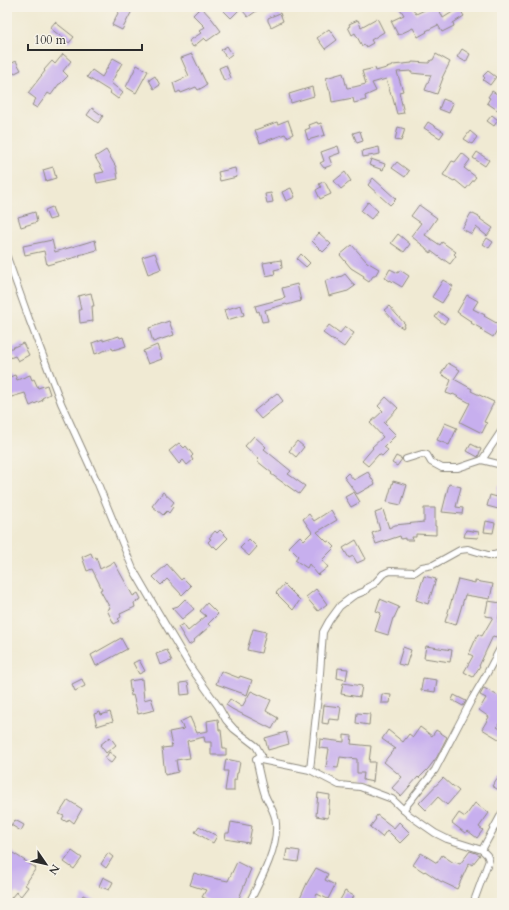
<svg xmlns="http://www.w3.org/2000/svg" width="509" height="910" viewBox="0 0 509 910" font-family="Cardo,serif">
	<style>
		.building { fill: #c7afee }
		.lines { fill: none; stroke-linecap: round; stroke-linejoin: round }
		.minor-casing { stroke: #8e8a7f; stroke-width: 8 }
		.minor { stroke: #fff; stroke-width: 6 }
	</style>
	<rect width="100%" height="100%" fill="#f7f3e8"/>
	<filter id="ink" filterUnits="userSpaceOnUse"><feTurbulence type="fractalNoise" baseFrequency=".025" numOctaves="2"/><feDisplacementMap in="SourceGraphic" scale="8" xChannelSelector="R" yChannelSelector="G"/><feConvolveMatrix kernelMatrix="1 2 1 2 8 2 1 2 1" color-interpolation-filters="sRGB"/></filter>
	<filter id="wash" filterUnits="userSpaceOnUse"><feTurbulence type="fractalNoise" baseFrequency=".012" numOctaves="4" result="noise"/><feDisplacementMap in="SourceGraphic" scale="16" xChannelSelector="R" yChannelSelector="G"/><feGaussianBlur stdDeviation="0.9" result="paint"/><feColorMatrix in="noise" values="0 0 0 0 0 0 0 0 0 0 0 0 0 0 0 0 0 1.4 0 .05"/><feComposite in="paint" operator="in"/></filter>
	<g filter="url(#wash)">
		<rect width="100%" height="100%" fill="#f0ead3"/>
		<g id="blocks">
			<g class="building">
				<polygon points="121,7 134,7 122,30 112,25"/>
				<polygon points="201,7 212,19 221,31 207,41 204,38 193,47 189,41 201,33 199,31 205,27 193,15"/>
				<polygon points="220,7 242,7 231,18"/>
				<polygon points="249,7 262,7 248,17 243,11"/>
				<polygon points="399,7 412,7 416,14 431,7 438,7 443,18 459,8 464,16 453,23 454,26 442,32 438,25 426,31 427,32 418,37 413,28 398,35 391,21 404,15"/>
				<polygon points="280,13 283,21 271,27 268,21 268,18"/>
				<polygon points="377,18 384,32 371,40 373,43 366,47 365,45 362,46 355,33 352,35 348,27 350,26 349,24 358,20 361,27"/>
				<polygon points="55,22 74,37 69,43 50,28"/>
				<polygon points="329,29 337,40 325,49 317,38"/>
				<polygon points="227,46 232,54 227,58 221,50"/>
				<polygon points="462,49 470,54 466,62 457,57"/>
				<polygon points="63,54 71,61 63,71 68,76 60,84 59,84 51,95 48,93 37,108 32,105 36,99 28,93 45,71 44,70 52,61 55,64"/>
				<polygon points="192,54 207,85 198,90 196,87 181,93 180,91 176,93 173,83 189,76 181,58"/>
				<polygon points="436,54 450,62 442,78 443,78 437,94 425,90 431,75 411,73 411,71 397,72 403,91 399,92 404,113 397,114 392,95 391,95 386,79 372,83 376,91 365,96 366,100 354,103 353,98 332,102 330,90 329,90 326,78 343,73 347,88 354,87 366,84 362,71 375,68 376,71 393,66 393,65 412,63 412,62 429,63 431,60 433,60"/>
				<polygon points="113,58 122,63 111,83 123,93 118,99 110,93 111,92 87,77 92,70 102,77"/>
				<polygon points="16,61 21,70 11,75 7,69 7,66"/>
				<polygon points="137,65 148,71 136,93 126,87"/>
				<polygon points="226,65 231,78 224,81 219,68"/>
				<polygon points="488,71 496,77 490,85 483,80 485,78 483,76"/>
				<polygon points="155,76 160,85 154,89 149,80"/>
				<polygon points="312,87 314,96 291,103 289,94"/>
				<polygon points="492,91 502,97 502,106 499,111 487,103 490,98 488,97"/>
				<polygon points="443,99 453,103 449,113 439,109"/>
				<polygon points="92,108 103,116 98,123 87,115"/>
				<polygon points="492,115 498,120 494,126 487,121"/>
				<polygon points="288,120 293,134 287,137 285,134 260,143 255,130 277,122 278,124"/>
				<polygon points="317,122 318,124 321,123 325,135 308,140 305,130 310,128 309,125"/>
				<polygon points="428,122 444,132 440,138 424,128"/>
				<polygon points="398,127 405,129 401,141 395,140"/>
				<polygon points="360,131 363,141 357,143 353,133"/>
				<polygon points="470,131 477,137 472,144 464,139"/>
				<polygon points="338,146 340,153 329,157 332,165 324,168 320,163 324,161 321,152"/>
				<polygon points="379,147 380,154 363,157 362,151"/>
				<polygon points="106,150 116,167 118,179 97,183 95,174 104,172 95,157"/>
				<polygon points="477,152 489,160 485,166 473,158"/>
				<polygon points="462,153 470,160 464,168 476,177 466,189 455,180 454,181 443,175 452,161 455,162"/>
				<polygon points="371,159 385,164 383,170 369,165"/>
				<polygon points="397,162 409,171 405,177 392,168"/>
				<polygon points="53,167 56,178 46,181 43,170"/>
				<polygon points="235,168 237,177 220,181 218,172"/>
				<polygon points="345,172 351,181 341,189 334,181"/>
				<polygon points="373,178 396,199 390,205 368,185"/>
				<polygon points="323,182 325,182 331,194 320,199 316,190 321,187 319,184"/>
				<polygon points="291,188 295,197 286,201 282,192"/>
				<polygon points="271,193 273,202 267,203 265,194"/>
				<polygon points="368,202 378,211 371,219 361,211"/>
				<polygon points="419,205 437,218 425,235 440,245 442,242 456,252 454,254 456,256 450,264 443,259 443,260 431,251 431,253 426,249 426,248 411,236 421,223 411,216"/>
				<polygon points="52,207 56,218 49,220 45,210"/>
				<polygon points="35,212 37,222 21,227 18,217"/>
				<polygon points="471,213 481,218 480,219 493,228 487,236 476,227 472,234 462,229"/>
				<polygon points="319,233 331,244 323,252 312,241"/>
				<polygon points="398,234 410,244 404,252 391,243"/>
				<polygon points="487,238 493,242 489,248 483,244"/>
				<polygon points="52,240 55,252 95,240 97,250 79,255 80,256 47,265 44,251 25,255 23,246"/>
				<polygon points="352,245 367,262 379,269 375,276 373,276 369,282 363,278 364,276 351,268 340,255"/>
				<polygon points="155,253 161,269 148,274 142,257"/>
				<polygon points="301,254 310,263 306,267 297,259"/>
				<polygon points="281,260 282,268 274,270 275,274 266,276 263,263"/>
				<polygon points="390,269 398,273 400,270 409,276 402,287 390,280 390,281 385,278"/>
				<polygon points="345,274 355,286 348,291 329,296 325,281 342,276"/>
				<polygon points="443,280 453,286 442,303 432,297"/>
				<polygon points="297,284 301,301 287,305 286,304 265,310 268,321 262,322 259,311 257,312 255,306 285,298 282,288"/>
				<polygon points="91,293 94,306 92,306 93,321 80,323 79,310 81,310 78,296"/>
				<polygon points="467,295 478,301 473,309 485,315 484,316 500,325 493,337 481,330 482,329 471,323 472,322 457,312"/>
				<polygon points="241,305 244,315 227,320 224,310"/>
				<polygon points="389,306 405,324 403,328 398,325 384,310"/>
				<polygon points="439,312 448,319 444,324 435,317"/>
				<polygon points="169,321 174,335 153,342 149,328"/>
				<polygon points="329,325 340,333 345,327 354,333 344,347 334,340 334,341 323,333"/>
				<polygon points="119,336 120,338 123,337 126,346 113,350 112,348 95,354 92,343 103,339 103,341"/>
				<polygon points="23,343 29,355 18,361 15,356 7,359 7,350"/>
				<polygon points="157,345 162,359 148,364 143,351"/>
				<polygon points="448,363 460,370 454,379 472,389 471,391 494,402 484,422 487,423 482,433 460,422 470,403 453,394 452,395 446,393 451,380 441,374"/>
				<polygon points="15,375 17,380 30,375 32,380 34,379 38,388 47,385 50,394 42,398 43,400 30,406 25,393 8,398 7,395 7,378"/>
				<polygon points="277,393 283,401 261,419 254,411"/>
				<polygon points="386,397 398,408 384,423 396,435 384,447 388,450 382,456 379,454 368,466 362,461 373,448 372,447 383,437 370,423 383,411 378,406"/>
				<polygon points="445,423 457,428 449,445 437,440"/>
				<polygon points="254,436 266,447 264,449 291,471 288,474 305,486 299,494 271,474 272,473 257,461 259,459 245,446"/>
				<polygon points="297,441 304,447 296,457 289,451"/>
				<polygon points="179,443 184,448 186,446 193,455 191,457 193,460 187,465 183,460 179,464 169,451"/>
				<polygon points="471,444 481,449 478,457 467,451"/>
				<polygon points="396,456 402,459 397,466 392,463"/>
				<polygon points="368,472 375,484 357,494 344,477 348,473 354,480"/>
				<polygon points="393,481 407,485 401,505 387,502"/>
				<polygon points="449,484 461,487 456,507 463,508 462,514 442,512"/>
				<polygon points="499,486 502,486 502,510 487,506 490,495 497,497"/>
				<polygon points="163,492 174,502 171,506 173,507 169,513 167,511 163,515 152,506"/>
				<polygon points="354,492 360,502 351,507 345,497"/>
				<polygon points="424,508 435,508 435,526 436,526 436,535 416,534 416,537 412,537 413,540 405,540 405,538 401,539 400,536 376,544 372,533 380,530 375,513 383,510 389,528 395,525 424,522"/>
				<polygon points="331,510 337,520 317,532 327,542 329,541 335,547 322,560 328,567 318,575 309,564 307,568 295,560 298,556 289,547 300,536 304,540 312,532 303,519 309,514 314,521"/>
				<polygon points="486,521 495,523 493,533 484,532"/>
				<polygon points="220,530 228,538 217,549 214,546 212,547 208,542 211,539 209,538 215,531 217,533"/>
				<polygon points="466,530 479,532 478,538 464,537"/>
				<polygon points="249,539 257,547 249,556 240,548"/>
				<polygon points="356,540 366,559 357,563 353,556 349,558 343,548"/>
				<polygon points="91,553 93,558 96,557 100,569 114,562 133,596 138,593 141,599 134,603 135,607 120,614 121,617 118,619 120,621 114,624 107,610 110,608 100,590 102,589 92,569 87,571 82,557"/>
				<polygon points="167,564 181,580 183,578 191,586 182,595 167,579 161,585 153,577"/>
				<polygon points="424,576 436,579 428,604 416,600"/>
				<polygon points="458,579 475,583 475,581 493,584 490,599 465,595 456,625 445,622"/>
				<polygon points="284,584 300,600 293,610 276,593"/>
				<polygon points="316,589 327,604 318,611 306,597"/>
				<polygon points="185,599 194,609 182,619 172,608 178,606"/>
				<polygon points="380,599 399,607 394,618 393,618 388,635 375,631 381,613 376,611"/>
				<polygon points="488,601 501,603 498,622 502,625 502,628 496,637 493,636 479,666 480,666 473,677 464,672 473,656 469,654 478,634 482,636 493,617 485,616"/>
				<polygon points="207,603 218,614 208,624 210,626 194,640 195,641 189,645 178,627 183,624 188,631 206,616 200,611"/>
				<polygon points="253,629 266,632 261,653 247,650"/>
				<polygon points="121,638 127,649 96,666 91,655"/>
				<polygon points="426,646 452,650 450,662 424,658"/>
				<polygon points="403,647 411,650 406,666 398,664"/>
				<polygon points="167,650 172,661 160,665 156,654"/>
				<polygon points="139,660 145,671 139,674 133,663"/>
				<polygon points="338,668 348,669 346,680 337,678"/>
				<polygon points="221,671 239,678 240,676 252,680 247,695 216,684"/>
				<polygon points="423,678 437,680 435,692 421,690"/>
				<polygon points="82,679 85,686 75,691 72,684"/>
				<polygon points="142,679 144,700 151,698 155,710 138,714 133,695 131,696 129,681"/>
				<polygon points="188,682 190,694 181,695 180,683"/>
				<polygon points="343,683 362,686 360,697 341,694"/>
				<polygon points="484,688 502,698 502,718 497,727 502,730 502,741 482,729 489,717 479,710 486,698 480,695"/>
				<polygon points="251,691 271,700 266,711 278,718 272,729 232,709 226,705 230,699 242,707"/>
				<polygon points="382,694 391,695 390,703 381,703"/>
				<polygon points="454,695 466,701 463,706 452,700"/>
				<polygon points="324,705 341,707 339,720 329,719 328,724 322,723"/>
				<polygon points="100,712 101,715 110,712 113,721 97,726 94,714"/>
				<polygon points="357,713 370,714 369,725 356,723"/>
				<polygon points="190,717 197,733 208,731 207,721 218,719 219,730 221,730 223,749 226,749 226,755 211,755 211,742 205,742 204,737 187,741 190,758 176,760 178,772 165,775 162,748 172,747 169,732 184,729 180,722"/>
				<polygon points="420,727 432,736 436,730 447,737 437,757 428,769 419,778 418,777 401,796 392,788 402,777 384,762 394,749 396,749 382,739 388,730 403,742 409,734 413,737"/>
				<polygon points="286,732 289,744 268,750 265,738"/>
				<polygon points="344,735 352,736 351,744 371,746 369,762 375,762 373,782 363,780 364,773 357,773 357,759 340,757 338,768 326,767 329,749 319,748 320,739 344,742"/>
				<polygon points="110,737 116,745 106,753 100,745"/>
				<polygon points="109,752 116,757 111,763 105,759"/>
				<polygon points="226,759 240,762 238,773 237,773 236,780 234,780 234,791 225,791 228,771 224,771"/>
				<polygon points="502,771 502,792 492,786"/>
				<polygon points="443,778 452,786 452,785 459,791 447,805 438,797 426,810 419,803"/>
				<polygon points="318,793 330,795 328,818 316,816"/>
				<polygon points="68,800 82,809 74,823 69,819 67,822 62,819 64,816 59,814"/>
				<polygon points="475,803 489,813 479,827 483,830 477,838 468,831 465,833 452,823 459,813 465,817"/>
				<polygon points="377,815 394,828 399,822 410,833 400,843 387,830 382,837 370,827 376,819 375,818"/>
				<polygon points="15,820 24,825 21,831 11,825"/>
				<polygon points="231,822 252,826 249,843 225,839 226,833 229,833"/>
				<polygon points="199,826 217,836 213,843 195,832"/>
				<polygon points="7,849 36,868 25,885 28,887 21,896 16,892 7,903"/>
				<polygon points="287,849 300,851 298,862 285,860"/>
				<polygon points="72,851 82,858 74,869 64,862"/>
				<polygon points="470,851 476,853 480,855 472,865 469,863 457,889 440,881 425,871 424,872 413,865 421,853 437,863 442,855 454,863 455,862 460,864"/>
				<polygon points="108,853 113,857 106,868 101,864"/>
				<polygon points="237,862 251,869 237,903 215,903 202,897 206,890 190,885 194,873 208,877 228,881"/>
				<polygon points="316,868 328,874 325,880 335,885 328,899 317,894 313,903 298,903 307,883"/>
				<polygon points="103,877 113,882 109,890 99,886"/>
				<polygon points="345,891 354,896 350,903 346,903 340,900"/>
				<polygon points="83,895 99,903 79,903"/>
			</g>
		</g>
	</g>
	<g filter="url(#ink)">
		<use href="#blocks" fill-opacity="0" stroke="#8e8a7f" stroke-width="1"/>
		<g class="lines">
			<g class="minor-casing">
				<g id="minor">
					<path d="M7,257l22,62 32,84 37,81 35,85 22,38 36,61 27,38 8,14 8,9 22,17 5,9 -5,4c3,11 5,25 9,36 4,10 11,18 11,29 2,25 -16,57 -27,79"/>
					<polyline points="406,459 422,454 427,455 431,462 442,468 458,468 482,460 502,465"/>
					<polyline points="482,460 502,430"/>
					<polyline points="256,759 310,770 319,687 323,632 329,621 340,606 353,596 365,591 368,587 374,584 383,574 390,571 415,572 422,567 433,565 460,550 468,549 488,555 494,555 502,553"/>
					<polyline points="310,770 339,785 360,787 392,799 409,815 435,833 447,839 482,850 487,855 489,860 474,901 476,903"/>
					<polyline points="403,810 435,770 472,699 486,675 502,645"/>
					<polyline points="482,850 502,813"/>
				</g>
			</g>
			<use href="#minor" class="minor"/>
		</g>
	</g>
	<rect width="509" height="910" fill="none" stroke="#f7f3e8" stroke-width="24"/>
	<g transform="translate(46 864) rotate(124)" stroke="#f7f3e8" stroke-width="3" paint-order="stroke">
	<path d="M0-3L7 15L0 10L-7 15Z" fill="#2b2b2b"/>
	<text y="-6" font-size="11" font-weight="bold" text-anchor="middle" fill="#2b2b2b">N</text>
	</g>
	<path d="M28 44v6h114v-6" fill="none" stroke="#2b2b2b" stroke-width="2"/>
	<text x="34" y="44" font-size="12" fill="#2b2b2b" stroke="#f7f3e8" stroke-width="3" paint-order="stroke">100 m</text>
</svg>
